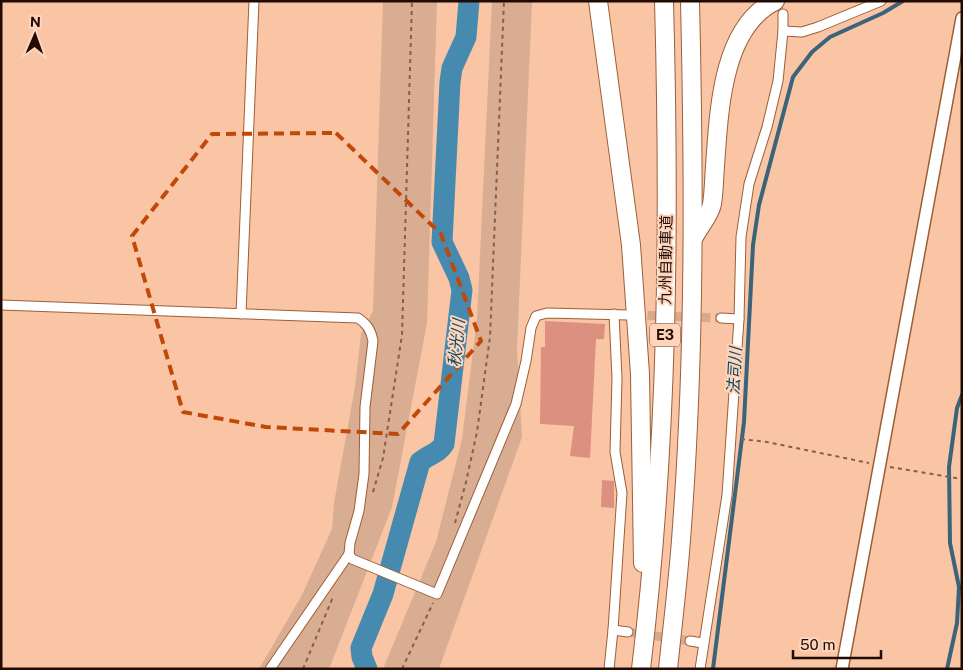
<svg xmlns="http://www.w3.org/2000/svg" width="963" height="670" viewBox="0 0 963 670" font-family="'Public Sans','Noto Sans JP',sans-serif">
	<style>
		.green { fill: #d8ad92 }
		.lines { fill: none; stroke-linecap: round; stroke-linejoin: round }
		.stream { stroke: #3b647a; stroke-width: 4 }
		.river { stroke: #468baf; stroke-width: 21 }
		.building { fill: #db9080 }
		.minor-tunnel { stroke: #d9a98b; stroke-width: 9; stroke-dasharray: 9 4.5; stroke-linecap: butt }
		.minor-casing { stroke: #9b5f38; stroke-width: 11 }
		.tertiary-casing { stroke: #9b5f38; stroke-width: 14 }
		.motorway-casing { stroke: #9b5f38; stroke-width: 20 }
		.path { stroke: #845f4b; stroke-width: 2; stroke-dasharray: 4 4; stroke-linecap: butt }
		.minor { stroke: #fff; stroke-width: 9 }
		.tertiary { stroke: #fff; stroke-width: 11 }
		.motorway { stroke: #fff; stroke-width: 18 }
		.marked { fill: none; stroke: #c0490a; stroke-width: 4; stroke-dasharray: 10 6; stroke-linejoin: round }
		.labels { text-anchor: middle; stroke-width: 4; stroke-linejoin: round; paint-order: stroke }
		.shield { fill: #fed5bc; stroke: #634738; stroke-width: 1 }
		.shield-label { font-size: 14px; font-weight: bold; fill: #210a00 }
		.street-label { font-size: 15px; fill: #210a00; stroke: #fed5bc }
		.water-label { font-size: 16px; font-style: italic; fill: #0d4761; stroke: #fed5bc }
	</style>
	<rect width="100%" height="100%" fill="#fac5a4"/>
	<g class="green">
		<polygon points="383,1 437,1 427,323 392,507 329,669 259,669 302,595 332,529 334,503 355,387 361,334 373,311"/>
		<polygon points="492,1 532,1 517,349 522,437 439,669 383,669 436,542 462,439 477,319"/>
	</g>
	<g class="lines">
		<g class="stream">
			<polyline points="713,669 744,422 753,245 759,205 793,77 812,52 830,37 883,13 903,1"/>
			<polyline points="947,669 957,623 959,587 950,543 949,467 957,408 962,395"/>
		</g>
		<path class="river" d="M367,669l-5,-12 -1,-9 22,-54 37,-132c8,-7 19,-9 24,-18l18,-154 -3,-12 -17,-36 8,-160 2,-14 14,-31 3,-36"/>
	</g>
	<g class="building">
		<polygon points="545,321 605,324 604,339 596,339 590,458 570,456 574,426 540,424 541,347 545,347"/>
		<polygon points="602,480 614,481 614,508 601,507"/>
	</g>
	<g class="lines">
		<g class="minor-tunnel">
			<polyline points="634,315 721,318"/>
			<polyline points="628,632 690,641"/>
		</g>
		<g class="minor-casing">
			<g id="minor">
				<polyline points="783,31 802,32 818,27 881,1"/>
				<path d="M1,305l357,13c9,6 13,12 15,23l-8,66 -1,67 -5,37 -9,32 -1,11 3,5 85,35 79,-190 10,-43 5,-33 5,-12 11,-3 82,2"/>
				<polyline points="241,314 254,1"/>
				<polyline points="721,318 739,319"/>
				<polyline points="613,630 628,632"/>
				<polyline points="690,641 703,643"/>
				<polyline points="270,669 349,554"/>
				<polyline points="609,669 613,630 622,493 615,452 617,378 614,314"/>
				<polyline points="700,669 727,495 739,319 741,237 749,184 767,127 778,81 783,31 783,14"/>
			</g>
		</g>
		<g class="tertiary-casing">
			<polyline id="tertiary" points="842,669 962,18"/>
		</g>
		<g class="motorway-casing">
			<g id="motorway">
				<polyline points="598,1 631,245 640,374 643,563"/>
				<path d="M694,237c5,-10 16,-22 18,-33 2,-12 2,-26 3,-38 4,-53 6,-138 60,-165"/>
				<path d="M641,669c27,-222 29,-445 23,-668"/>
				<path d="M668,669c5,-48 11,-95 14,-143 13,-174 12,-350 8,-525"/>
			</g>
		</g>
		<g class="path">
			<polyline points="741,439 767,442 869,463"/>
			<polyline points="890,467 962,479"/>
			<polyline points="373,492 383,458 402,335 412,1"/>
			<polyline points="455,523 466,482 477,432 490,337 504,1"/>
			<polyline points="303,669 333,597"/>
			<polyline points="402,669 433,603"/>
		</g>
		<use href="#minor" class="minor"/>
		<use href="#tertiary" class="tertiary"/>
		<use href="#motorway" class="motorway"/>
	</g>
	<path class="marked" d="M336,133l105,101 40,107 -83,93 -132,-7 -83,-15 -51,-176 80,-102z"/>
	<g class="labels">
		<rect class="shield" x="650" y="323.5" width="30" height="23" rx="4"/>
		<g class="shield-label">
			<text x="665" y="340">E3</text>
		</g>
		<g class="street-label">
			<text transform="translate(666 260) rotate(-89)" y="5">九州自動車道</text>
		</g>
		<g class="water-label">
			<text transform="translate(456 343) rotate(-84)" y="6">秋光川</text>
			<text transform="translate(734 371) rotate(-87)" y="6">法司川</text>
		</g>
	</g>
	<rect width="963" height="670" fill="none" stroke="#210a00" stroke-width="5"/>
	<g transform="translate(35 35) rotate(2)" stroke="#fed5bc" stroke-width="4" paint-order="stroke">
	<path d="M0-4L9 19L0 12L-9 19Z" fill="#210a00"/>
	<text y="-8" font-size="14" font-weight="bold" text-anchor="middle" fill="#210a00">N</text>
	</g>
	<path d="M793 650v8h88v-8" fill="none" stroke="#210a00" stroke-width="2.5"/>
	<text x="800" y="650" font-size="15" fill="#210a00" stroke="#fed5bc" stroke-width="4" paint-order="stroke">50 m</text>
</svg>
